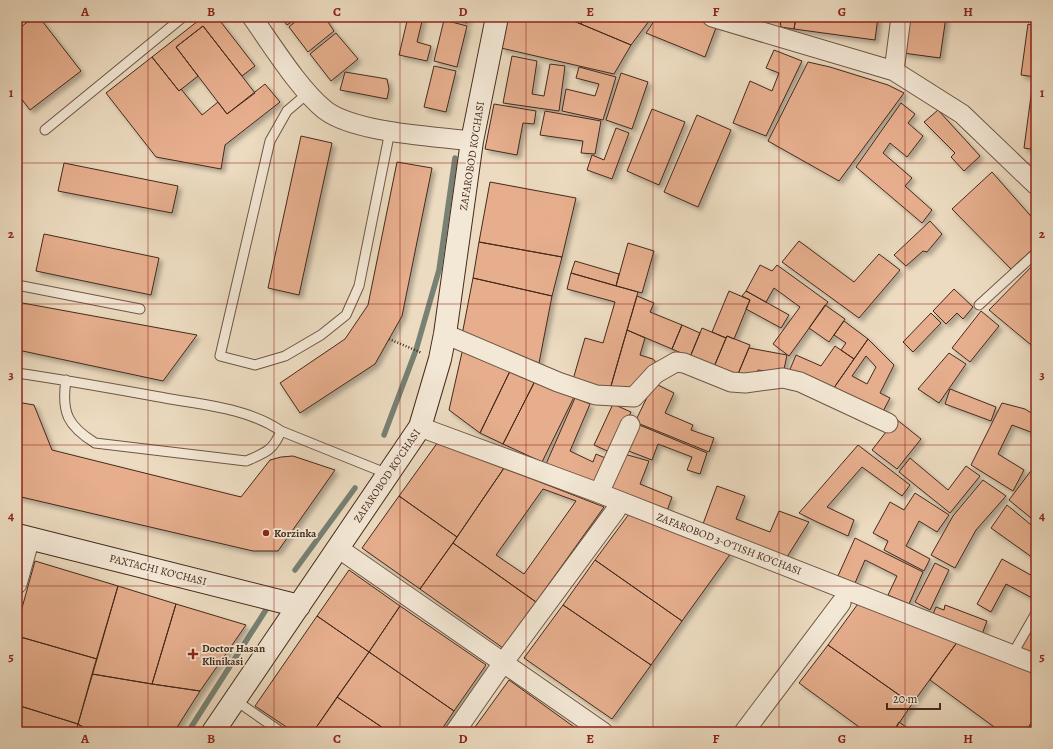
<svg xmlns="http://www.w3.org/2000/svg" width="1053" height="749" font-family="Alegreya,serif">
<defs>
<filter id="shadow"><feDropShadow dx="3.5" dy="3.5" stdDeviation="2" flood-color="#0004"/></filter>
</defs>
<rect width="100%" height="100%" fill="#ecdbc0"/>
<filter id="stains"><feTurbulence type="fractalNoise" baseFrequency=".005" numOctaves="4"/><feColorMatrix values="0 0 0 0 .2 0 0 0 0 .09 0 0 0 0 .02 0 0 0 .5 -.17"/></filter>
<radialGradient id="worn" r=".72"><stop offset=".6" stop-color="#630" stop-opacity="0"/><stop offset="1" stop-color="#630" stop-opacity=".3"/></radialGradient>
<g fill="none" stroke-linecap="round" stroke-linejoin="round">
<path stroke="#778174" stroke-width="5.5" d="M384,435L416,350L439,270L455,158
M295,570L355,488
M188,732L269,605"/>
</g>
<path fill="#e6ae8d" stroke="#452a1c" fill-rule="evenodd" filter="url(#shadow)" d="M34,17H39L81,71L30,110L17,93V30Z
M203,17H217L255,66L242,76L203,26L176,47L198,76L179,91L152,57Z
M281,17H298L287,25Z
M301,17H328L326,19L334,31L308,52L289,27Z
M408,17H423L417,42L431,46L427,61L399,55Z
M443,17H469L467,23Z
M506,17H564L631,45L614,74L501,48Z
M564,17H585L581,24Z
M585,17H652L631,45L581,24Z
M657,17H698L717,25L705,57L646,33Z
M756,17H796L794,29L781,27L780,20Z
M796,17H878L875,40L794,29Z
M908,17H946L940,58L903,53Z
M444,20L467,26L457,67L434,61Z
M1028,24L1036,26V77L1021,75Z
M203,26L255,93L227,114L176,47Z
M336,33L358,59L331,81L310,54Z
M774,50L802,61L766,136L733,123L750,81L772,91L779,73L766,68Z
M512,56L537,61L532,94L544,96L550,64L565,66L559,111L503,103Z
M152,57L179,91L181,89L202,115L218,102L227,114L265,84L280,102L225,145L221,169L156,157L106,93Z
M808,62L830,67L888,85L904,93L839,181L768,141Z
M434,66L456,71L446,112L424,107Z
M579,67L616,77L603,120L562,111L566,89L595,96L599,84L576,78Z
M345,72L387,79L389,89L387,99L340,90Z
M621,73L648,82L632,129L606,120Z
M1033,81H1036V150L1024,148Z
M901,103L915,114L908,123L923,136L907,157L890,143L883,153L912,178L905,186L932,210L922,223L856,167Z
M494,104L536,111L534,124L523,123L517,155L485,149Z
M652,109L685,122L659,185L627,171Z
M938,110L980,156L964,171L951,157L955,153L924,122Z
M545,111L601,121L595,154L581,153L583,141L540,135Z
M697,115L731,130L698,207L664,192Z
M616,128L629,133L612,179L587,170L592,155L604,160Z
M301,136L332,143L299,295L268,288Z
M397,162L432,168L402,316L375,364L300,413L280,383L345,339L368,305Z
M64,163L178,186L172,213L58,191Z
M992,172L1036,222V246L1011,269L952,209Z
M490,182L576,198L562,257L479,242Z
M930,221L942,234L927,252L923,251L906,266L894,255Z
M44,234L159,258L151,295L36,271Z
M799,241L854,282L879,254L900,270L859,318L782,262Z
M479,242L562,257L552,296L473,278Z
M628,243L654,251L642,293L616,286Z
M575,261L619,274L616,286L571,273Z
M1036,262V349L989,310Z
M760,265L772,271L777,265L828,302L789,356L773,344L800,307L774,288L766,302L746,291Z
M571,273L638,292L609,393L572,383L585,338L603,343L615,302L567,289Z
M473,278L552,296L539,363L462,335Z
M954,289L973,307L963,319L957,313L946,324L933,311Z
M729,291L750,300L734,339L727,336L726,338L712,332Z
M746,291L789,315L781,328L746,309L750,300L742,296Z
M637,296L654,303L650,312L682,325L672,349L627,330Z
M17,302L197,335L163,381L18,350Z
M825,305L845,319L829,342L809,328Z
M981,311L999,326L970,362L952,348Z
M931,313L941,323L913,352L903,342Z
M844,321L868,339L854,359L841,350L846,343L834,335Z
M682,325L700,333L690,357L672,349Z
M702,328L726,338L714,367L690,357Z
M627,330L645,338L640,355L653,359L659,366L636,387L610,389Z
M727,336L750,345L738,374L713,369Z
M868,339L894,365L880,393L890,398L881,415L831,392ZM866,356L876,367L867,384L852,376Z
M835,346L854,359L831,392L788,374L796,355L821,366Z
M463,348L512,367L480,433L449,410Z
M749,348L787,355L783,374L758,370L756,375L738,374Z
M949,353L966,364L939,403L918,389Z
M512,367L536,379L503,444L480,433Z
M536,379L574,397L542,462L503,444Z
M654,383L674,393L665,413L693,425L691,430L714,438L709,452L635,422Z
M950,389L996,407L991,421L945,404Z
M575,398L590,404L570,451L593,462L596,454L610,460L596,483L546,464Z
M17,402L34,405L52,450L241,497L270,460L281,457L293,456L335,470L278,551H253L17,496Z
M1002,403L1025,409L1036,416V434L1012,425L998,454L1024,470L1013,491L971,465Z
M613,404L631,412L612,453L594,445Z
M896,419L921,439L897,469L872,450Z
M637,424L707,453L700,474L687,470L692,457L658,444L652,460L626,450Z
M438,442L504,468L457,537L399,496Z
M858,445L910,485L902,496L862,467L827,507L854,520L848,536L817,522L799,513Z
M624,454L649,461L640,484L672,497L667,511L610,489Z
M910,458L948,490L966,466L980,476L950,513L899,472Z
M1036,464V522L1009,500Z
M504,468L604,507L536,602L453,543ZM543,489L576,501L524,574L496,555Z
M983,480L1006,496L976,530L955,568L931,555L953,516Z
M717,486L745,496L736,519L770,532L779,511L809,522L787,557L703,524Z
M915,493L949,515L937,532L919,521L906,546L930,559L924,571L884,550L888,541L873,533L890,502L904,510Z
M399,496L457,537L420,589L362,548Z
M1007,505L1036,529V560L991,528Z
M629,514L731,553L682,621L595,560Z
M855,538L923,572L909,604L888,595L897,576L865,560L855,583L838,576Z
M453,543L536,602L503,648L420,589Z
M1002,559L1036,578V600L1006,584L991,612L977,604Z
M595,560L682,621L651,665L563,605Z
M35,561L118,586L97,659L17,636V626Z
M935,563L949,570L930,610L915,602Z
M349,570L400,606L369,652L317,616Z
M118,586L176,604L152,684L92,674Z
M860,601L958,641L912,704L828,645Z
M176,604L246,625L200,691L152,684Z
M563,605L651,665L612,719L524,658Z
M945,605L987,621L982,634L933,614L936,607L944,610Z
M400,606L486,665L454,711L369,652Z
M317,616L369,652L313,732H294L255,706Z
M1036,621V657L1019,650Z
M17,636L97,659L78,724L17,705Z
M958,641L1036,672V716L1025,732H1001L930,680Z
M828,645L912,704L893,732H866L799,683Z
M369,652L454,711L440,732H389L337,697Z
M92,674L152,684L200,691L174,732H91L78,724Z
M509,680L581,732H482L475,727Z
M337,697L389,732H313Z
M17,705L78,724L76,732H17Z
M899,722L913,732H893Z
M78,724L91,732H76Z"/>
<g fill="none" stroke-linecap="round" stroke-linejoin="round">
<g stroke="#6f5645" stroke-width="11">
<path id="lane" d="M308,93L287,111L270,141L220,356L255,365L285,356L321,335L346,315L359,286L390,131
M45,130L183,17
M17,285L140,309
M979,305L1036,253
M17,373C66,380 115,389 165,398C204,405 247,408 281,431L388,474
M66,380C61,413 68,426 95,443L246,461C265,453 273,451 281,431
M1012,655L1036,613
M235,700L281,732"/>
</g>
<g stroke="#6f5645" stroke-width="21">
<path id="street" d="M252,17C272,45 299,89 325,110C355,133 434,136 472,141
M712,17L894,71L962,114L1036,185
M894,71L901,17
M445,334L558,382L596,395L634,397L655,374L676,362L684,363L731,382L745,383L783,378L800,382L888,423
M420,427L599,493L1036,664
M599,493L630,425
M338,548L603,732
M17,584L30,538
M455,732L503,663L616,510
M744,732L841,603"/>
</g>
<g stroke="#452a1c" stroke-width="24">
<path id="secondary" d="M17,535L299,606
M213,732L420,427L440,359L445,334L472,141L497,17"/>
</g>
<path stroke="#452a1c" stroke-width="2.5" stroke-dasharray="1 2" stroke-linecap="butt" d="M389,339L422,353"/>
<use href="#lane" stroke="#f3e8d6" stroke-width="9"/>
<use href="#street" stroke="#f3e8d6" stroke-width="19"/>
<use href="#secondary" stroke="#f3e8d6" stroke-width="22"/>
</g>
<path fill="none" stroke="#8f2418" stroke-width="1" stroke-opacity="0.55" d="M148,17V732M274,17V732M400,17V732M526,17V732M653,17V732M779,17V732M905,17V732M17,163H1036M17,304H1036M17,445H1036M17,586H1036"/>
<g fill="#8f2418" stroke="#f3e8d6" stroke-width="1.5">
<circle cx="266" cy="533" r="4"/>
<path d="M191 648h4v4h4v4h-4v4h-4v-4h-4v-4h4z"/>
</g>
<g text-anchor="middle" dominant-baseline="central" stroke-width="3.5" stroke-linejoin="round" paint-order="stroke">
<g font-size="11" fill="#452a1c" stroke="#f3e8d6">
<text transform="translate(472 156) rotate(-81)">ZAFAROBOD KO'CHASI</text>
<text transform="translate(387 476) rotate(-56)">ZAFAROBOD KO'CHASI</text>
<text transform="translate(729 544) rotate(21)">ZAFAROBOD 3-O'TISH KO'CHASI</text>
<text transform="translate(158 570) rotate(14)">PAXTACHI KO'CHASI</text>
</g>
<g font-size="11" font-weight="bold" fill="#452a1c" stroke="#f3e8d6" text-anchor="start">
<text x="274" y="533">Korzinka</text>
<text x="202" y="648">Doctor Hasan<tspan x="202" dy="13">Klinikasi</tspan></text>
</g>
</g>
<rect width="1053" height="749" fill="none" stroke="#ecdbc0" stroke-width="44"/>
<path d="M887 703v6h53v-6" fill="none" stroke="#452a1c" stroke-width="2"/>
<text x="893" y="703" font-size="12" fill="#452a1c" stroke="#f3e8d6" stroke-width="3" paint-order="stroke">20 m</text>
<rect x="22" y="22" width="1009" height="705" fill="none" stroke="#8f2418" stroke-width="1.5"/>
<g font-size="13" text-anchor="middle" font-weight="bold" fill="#8f2418">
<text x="85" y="16">A</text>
<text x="211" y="16">B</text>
<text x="337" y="16">C</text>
<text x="463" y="16">D</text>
<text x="590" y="16">E</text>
<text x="716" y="16">F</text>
<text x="842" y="16">G</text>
<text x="968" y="16">H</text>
<text x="11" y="97">1</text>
<text x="1042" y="97">1</text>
<text x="11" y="238">2</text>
<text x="1042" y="238">2</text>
<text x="11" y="379">3</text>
<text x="1042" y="379">3</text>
<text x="11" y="520">4</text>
<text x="1042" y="520">4</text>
<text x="11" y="661">5</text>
<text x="1042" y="661">5</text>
<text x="85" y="743">A</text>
<text x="211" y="743">B</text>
<text x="337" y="743">C</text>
<text x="463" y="743">D</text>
<text x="590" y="743">E</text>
<text x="716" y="743">F</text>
<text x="842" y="743">G</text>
<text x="968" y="743">H</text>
</g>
<rect width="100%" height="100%" filter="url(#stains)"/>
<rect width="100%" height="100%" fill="url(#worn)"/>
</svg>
